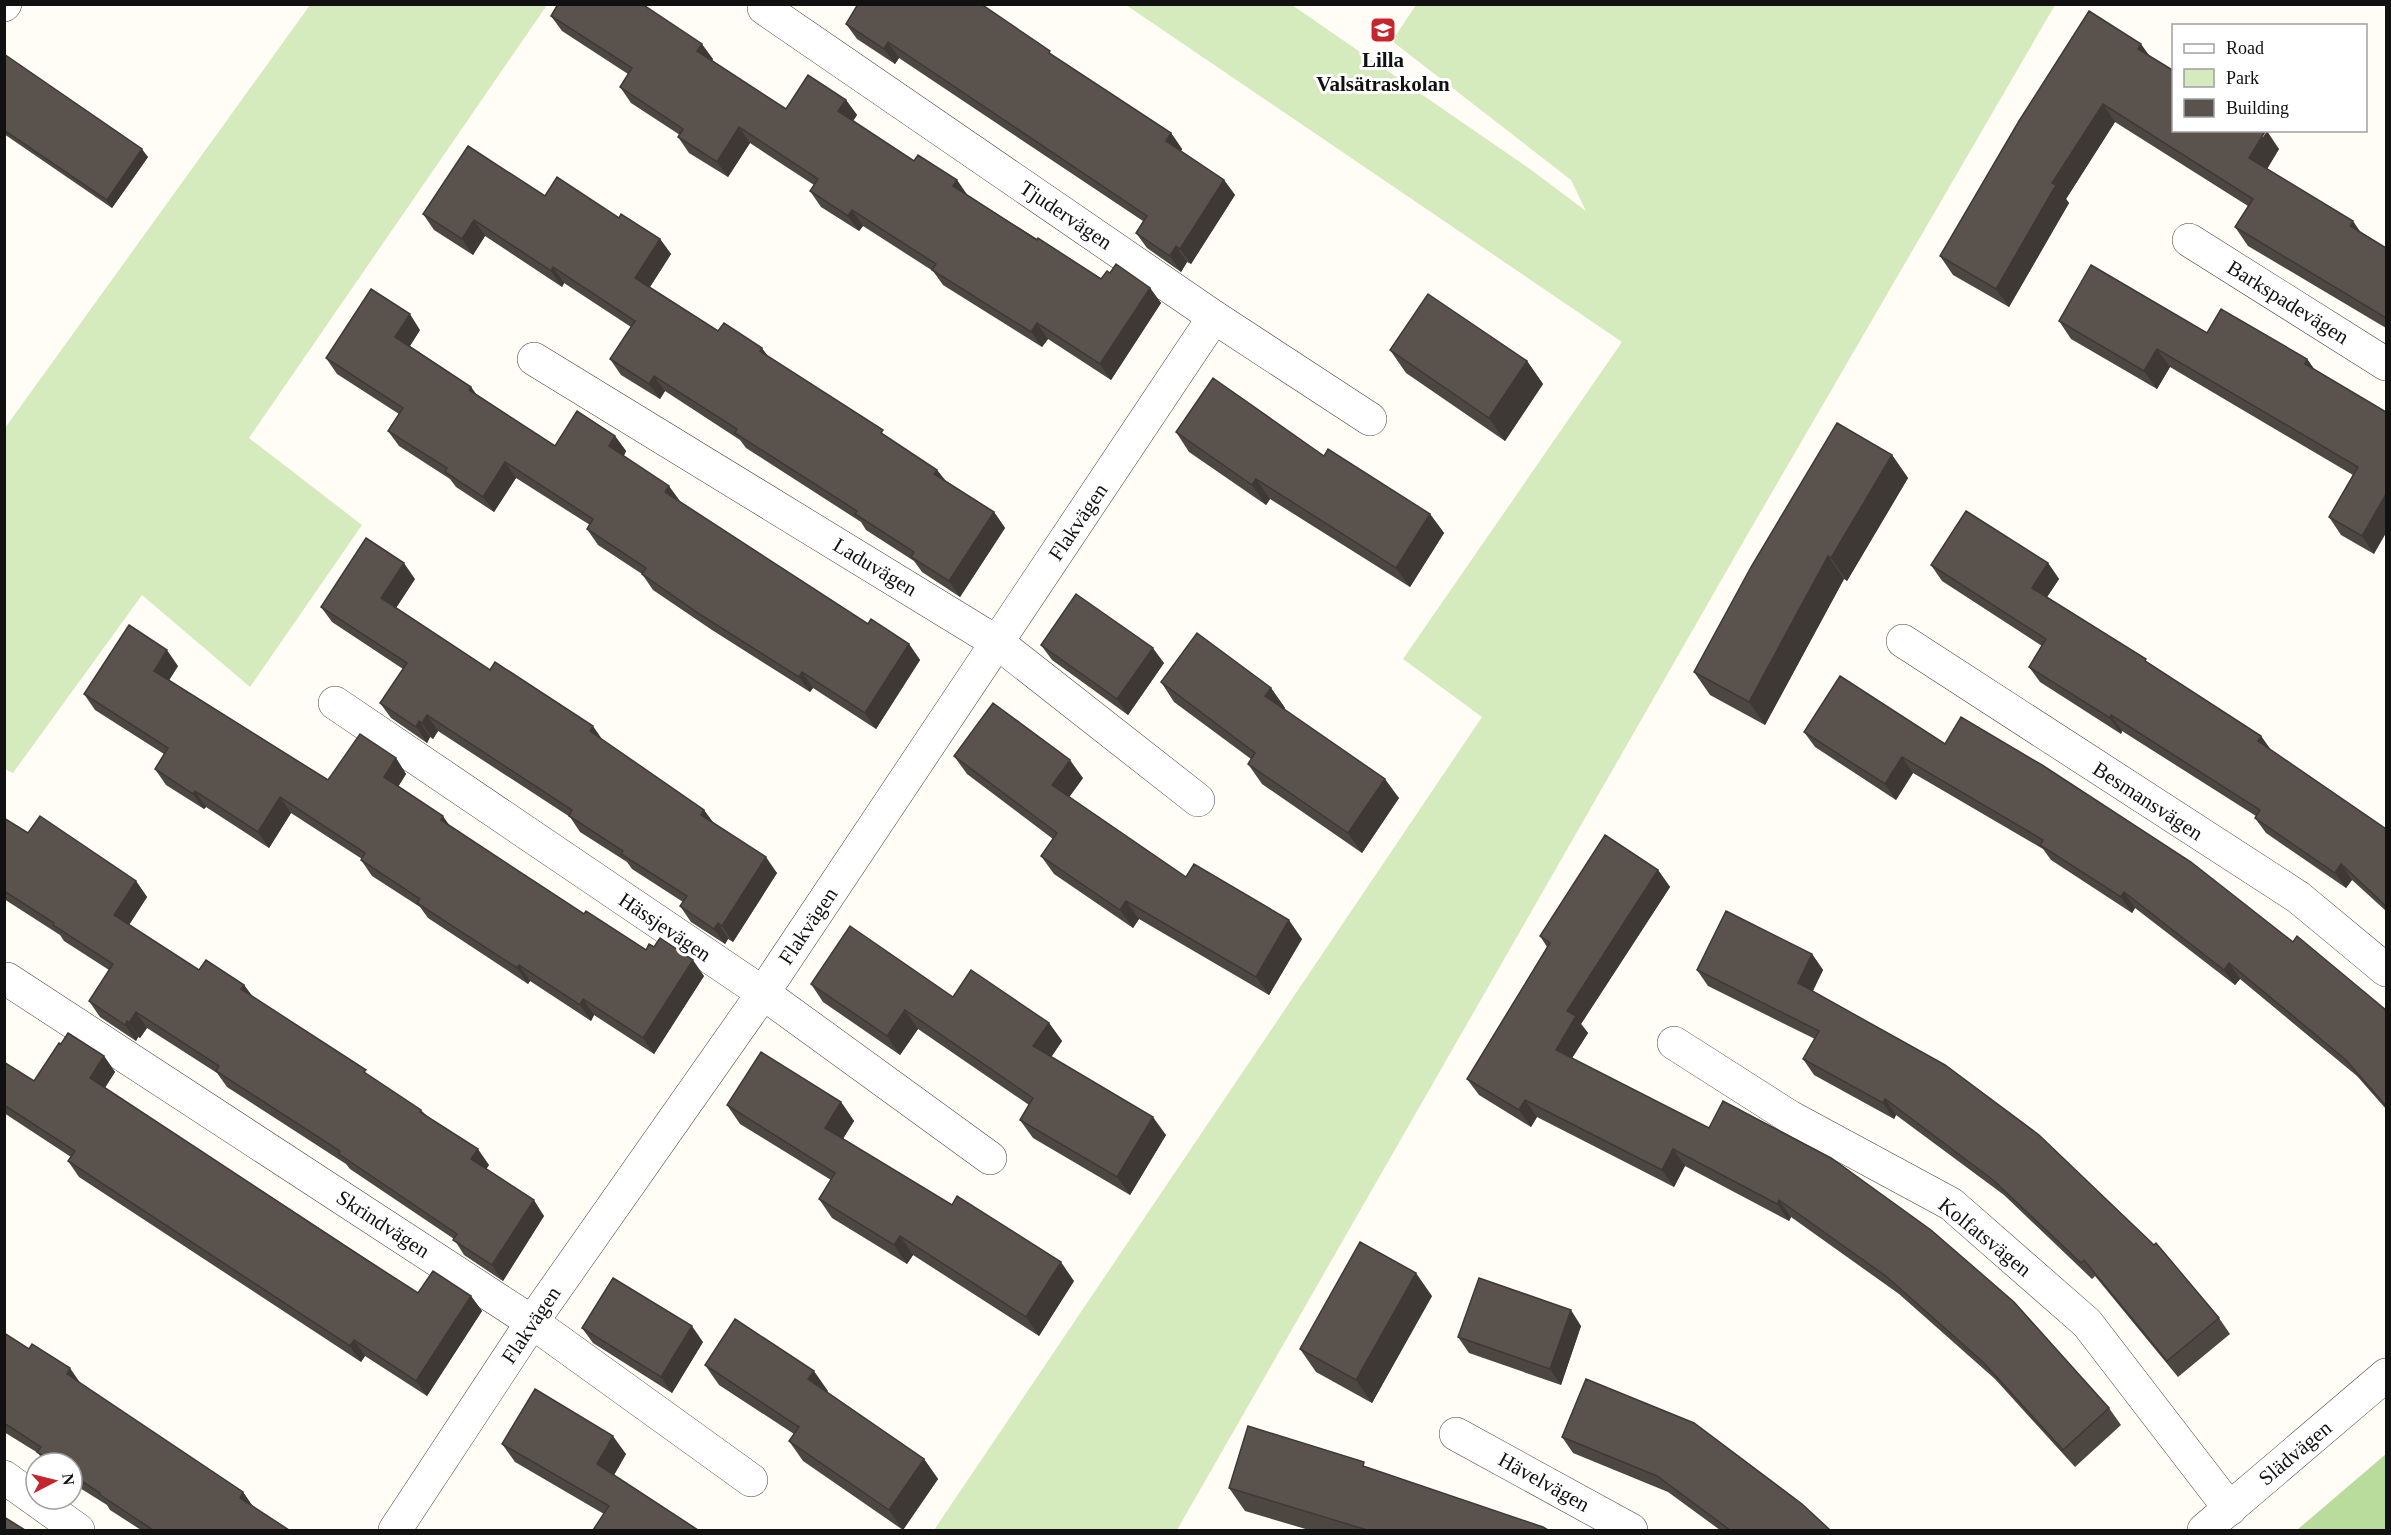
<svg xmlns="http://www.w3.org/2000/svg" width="2391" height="1535" font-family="'Times New Roman',serif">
<rect width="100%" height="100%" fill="#fffdf5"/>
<path fill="#d5ebbd" d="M310,5H547L249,438L362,525L250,687L142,595L13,773L4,769L5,428Z
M1126,5H1292L1530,169L1586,211L1571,180L1392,41L1416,5H2055L1742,544L1177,1530H934L1482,717L1403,659L1622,342Z"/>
<path fill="#b9dc9c" d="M2386,1454V1530H2297Z"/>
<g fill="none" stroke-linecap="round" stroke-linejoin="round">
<g stroke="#444" stroke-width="34">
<path id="minor" d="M4,5L5,4
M764,8L1214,317L1370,419
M2189,240L2386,364
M534,359L998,643L1198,800
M1903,641L2298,897L2386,970
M335,703L763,993L990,1158
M7,979L532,1322L751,1480
M1674,1043L1790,1117L1951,1204L2087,1323L2230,1509
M1456,1434L1631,1530
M4,1477L78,1530
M395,1530L532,1322L763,993L1214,317"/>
</g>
<g stroke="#444" stroke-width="34">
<path id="tertiary" d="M2204,1530L2386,1375"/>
</g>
<use href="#minor" stroke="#fff" stroke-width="33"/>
<use href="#tertiary" stroke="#fff" stroke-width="33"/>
</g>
<path fill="#4d4742" d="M551,16L713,59L712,61L786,109L846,100L857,115L853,121L914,161L957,180L967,195L1101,279L1110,273L1150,288L1161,303L1111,380L1048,339L1042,347L943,285L933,271L863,226L859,231L821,207L810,191L814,185L750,143L728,177L689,153L678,137L680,135L631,103L620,87L628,74L562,31Z
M846,24L1053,56L1171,133L1182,149L1181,151L1224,180L1235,195L1191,264L1187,262L1181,272L1147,248L1136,233L1143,221L899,58L895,64L857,39Z
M4,54L148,157L112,208L4,134Z
M2150,56L2279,149L2267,169L2361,232L2386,248V328L2248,246L2235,227L2248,206L2115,122L2066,199L2069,203L2009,307L1953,275L1940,256Z
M545,196L619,218L660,239L671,254L650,287L718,331L768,357L937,470L946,481L994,512L1005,528L960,597L922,572L914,561L866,530L861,522L746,448L740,440L665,391L660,399L621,375L610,359L631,327L564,283L562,287L485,236L473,255L434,230L423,214Z
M2059,321L2207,333L2307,359L2314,369L2386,412L2374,554L2341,535L2329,517L2353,475L2170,367L2157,389L2071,339Z
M420,330L410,346L471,387L477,395L555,446L615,436L626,451L624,456L680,502L868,624L909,644L920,660L876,729L813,688L810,692L712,630L653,590L642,574L598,545L587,529L590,525L516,478L494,512L456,487L450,479L399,446L388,431L399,414L337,374L326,358Z
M1390,350L1527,361L1543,384L1505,441L1406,373Z
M1176,432L1324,456L1430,514L1444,533L1410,587L1270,499L1266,505L1189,452Z
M1892,455L1908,478L1847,581L1844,579L1765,725L1710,695L1694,672Z
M2048,563L2059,579L2047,597L2261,736L2271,750L2386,829V911L2352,880L2346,888L2266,833L2255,818L2256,816L2122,731L2121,734L2040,682L2029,667L2042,646L1942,581L1931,565Z
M415,579L396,608L490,670L603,741L704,810L713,822L777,873L733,942L728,939L725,944L691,922L680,906L683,902L632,869L627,862L580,832L570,817L438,731L433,739L430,737L427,743L391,718L380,703L403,669L332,622L321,607Z
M1041,645L1164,663L1128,715L1052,660Z
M178,666L169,680L328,780L396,758L406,774L398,787L450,826L584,914L646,950L704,976L654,1054L594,1015L591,1021L530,981L528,984L428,918L420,907L372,876L361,860L362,859L291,813L269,848L206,807L204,809L166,785L155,769L164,754L95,710L84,694Z
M1161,682L1271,688L1285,708L1284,709L1399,798L1362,853L1262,784L1248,764L1251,759L1174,702Z
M1804,732L1945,744L2293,942L2386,1010V1109L2357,1076L2240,979L2235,985L2135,908L2132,913L2051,860L2043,849L1913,773L1896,800L1815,747Z
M954,756L1083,778L1069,797L1186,877L1302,939L1269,995L1139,919L1133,928L1054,874L1041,856L1053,839L967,774Z
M4,818L28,833L136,881L147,897L129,925L199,970L244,985L253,997L421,1110L425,1114L489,1165L486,1169L544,1216L503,1281L464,1255L454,1239L350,1169L346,1164L227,1087L217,1073L147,1028L140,1038L138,1037L136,1041L100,1017L89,1001L109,970L64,941L60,935L4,899Z
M1658,870L1670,887L1581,1024L1588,1033L1572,1058L2109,1408L2121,1425L2075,1467L1995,1379L1899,1294L1791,1217L1789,1221L1685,1166L1674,1187L1537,1117L1531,1127L1479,1095L1467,1079L1547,947L1540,936Z
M1812,954L1823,970L1813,991L2219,1318L2230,1334L2178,1377L2095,1276L2092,1279L2004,1195L1896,1115L1894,1119L1814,1075L1803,1059L1815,1039L1708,986L1697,970Z
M811,984L953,997L1049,1023L1062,1041L1051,1057L1166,1135L1130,1195L1033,1138L1020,1120L1029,1105L918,1029L900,1055L823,1002Z
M61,1044L104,1056L115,1072L105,1088L418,1293L471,1296L482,1311L427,1396L365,1356L361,1362L79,1177L68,1161L71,1157L4,1113V1062L34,1081Z
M841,1102L854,1121L843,1139L1074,1281L1039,1336L913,1255L907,1264L832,1218L819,1199L831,1180L740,1124L727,1105Z
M1432,1296L1372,1403L1316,1372L1300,1349Z
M1581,1326L1561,1385L1469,1353L1458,1337Z
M582,1328L703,1342L672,1393L593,1343Z
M4,1333L243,1492L253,1507L289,1530H141L110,1510L107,1505L72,1483V1463H45L38,1453L4,1432Z
M705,1365L828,1391L827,1392L924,1459L938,1479L903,1530L803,1461L789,1441L794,1434L719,1385Z
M1562,1437L1830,1530H1720L1668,1492L1573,1453Z
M502,1444L626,1454L614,1475L698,1530L604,1514L515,1462Z
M1367,1467L1548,1530H1309L1245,1511L1229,1488Z"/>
<path fill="#3f3936" d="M888,42L899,58L895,64L884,49Z
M702,44L713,59L708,67L697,51Z
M2141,44L2154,62L2138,49Z
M846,100L857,115L849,127L838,111Z
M2103,104L2115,122L2066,199L2069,203L2009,307L1996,289L2052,183Z
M739,127L750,143L728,177L717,162Z
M2267,131L2279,149L2262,177L2249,158Z
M1171,133L1182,149L1177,157L1166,141Z
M142,149L148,157L112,208L107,200Z
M957,180L968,196L953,186Z
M1224,180L1235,195L1191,264L1180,249Z
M852,210L863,226L859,231L848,216Z
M474,220L485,236L473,255L462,239Z
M2353,221L2366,240L2350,226Z
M660,239L671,254L646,293L635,278Z
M1176,246L1187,262L1181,272L1170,256Z
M553,267L564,283L562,287L551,271Z
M1150,288L1161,303L1111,380L1100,364Z
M410,314L420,330L406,352L395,337Z
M1037,323L1048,339L1042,347L1031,332Z
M762,348L773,363L760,351Z
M2157,349L2170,367L2157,389L2144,371Z
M2307,359L2320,377L2305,364Z
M1527,361L1543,384L1505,441L1489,418Z
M654,376L665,391L660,399L649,384Z
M471,387L482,403L469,390Z
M615,436L626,451L620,462L609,446Z
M1892,455L1908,478L1847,581L1831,558Z
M505,462L516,478L494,512L483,497Z
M937,470L948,485L934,474Z
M1256,479L1270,499L1266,505L1252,485Z
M669,486L680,501L665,492Z
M2386,494V533L2374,554L2362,536Z
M994,512L1005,528L960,597L949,581Z
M1430,514L1444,533L1410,587L1396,568Z
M1828,556L1844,579L1765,725L1749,702Z
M404,563L415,579L392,614L381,598Z
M2048,563L2059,579L2043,603L2032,588Z
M909,644L920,660L876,729L865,713Z
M1153,648L1164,663L1128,715L1117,699Z
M167,650L178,666L165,687L154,671Z
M802,672L813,688L810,692L799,677Z
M1271,688L1285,708L1279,716L1265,696Z
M427,715L438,731L433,739L422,723Z
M2111,715L2122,731L2121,734L2110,718Z
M419,721L430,737L427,743L416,727Z
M593,726L604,742L590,731Z
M2261,736L2272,752L2258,741Z
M1902,757L1913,773L1896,800L1885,784Z
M396,758L406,774L394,793L384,777Z
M1070,760L1083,778L1065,803L1052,785Z
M1385,779L1399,798L1362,853L1348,833Z
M195,791L206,807L204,809L193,794Z
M280,797L291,813L269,848L258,832Z
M704,810L715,826L701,815Z
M443,816L454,832L441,820Z
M766,857L777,873L733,942L722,926Z
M2341,864L2352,880L2346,888L2335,873Z
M1658,870L1670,887L1581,1024L1588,1033L1567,1066L1556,1050L1567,1011Z
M136,881L147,897L125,931L114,915Z
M2124,892L2135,908L2132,913L2121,897Z
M1126,901L1139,919L1133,928L1120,910Z
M1289,920L1302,939L1269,995L1256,977Z
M718,923L728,939L725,944L714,929Z
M1812,954L1823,970L1809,998L1798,983Z
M693,960L704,976L654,1054L643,1038Z
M2229,963L2240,979L2235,985L2224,970Z
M519,965L530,981L528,984L517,968Z
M244,985L255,1000L241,989Z
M583,999L594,1015L591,1021L580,1005Z
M905,1010L918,1029L900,1055L887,1036Z
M136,1012L147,1028L140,1038L129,1023Z
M127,1021L138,1037L136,1041L125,1025Z
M1049,1023L1062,1041L1046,1065L1033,1046Z
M104,1056L115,1072L101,1093L90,1078Z
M1885,1099L1896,1115L1894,1119L1883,1103Z
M1525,1100L1537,1117L1531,1127L1519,1110Z
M841,1102L854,1121L838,1146L825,1128Z
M1153,1117L1166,1135L1130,1195L1117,1177Z
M478,1149L489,1165L482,1175L471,1159Z
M1673,1149L1685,1166L1674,1187L1662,1170Z
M534,1200L544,1216L503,1281L492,1265Z
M1779,1200L1791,1217L1789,1221L1777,1204Z
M900,1236L913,1255L907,1264L894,1245Z
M1061,1262L1074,1281L1039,1336L1026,1317Z
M1416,1273L1432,1296L1372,1403L1356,1380Z
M471,1296L482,1311L427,1396L416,1381Z
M1571,1310L1581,1326L1561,1385L1550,1369Z
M692,1326L703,1342L672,1393L661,1377Z
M354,1340L365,1356L361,1362L350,1346Z
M70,1368L81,1384L67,1374Z
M814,1371L828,1391L822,1399L808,1379Z
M613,1436L626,1454L610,1482L597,1464Z
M924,1459L938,1479L903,1530L889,1510Z
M243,1492L254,1508L240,1498Z"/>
<path fill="#5a524d" stroke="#3f3936" stroke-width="1.5" d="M558,4H642L702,44L697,51L786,109L808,75L846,100L838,111L914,161L918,155L957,180L953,186L1037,240L1038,238L1101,279L1107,271L1110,273L1116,264L1150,288L1100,364L1037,323L1031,332L932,270L936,264L852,210L848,216L810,191L818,179L739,127L717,162L678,137L683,129L620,87L632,68L551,16Z
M858,4H981L1050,51L1049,53L1171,133L1166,141L1224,180L1180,249L1176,246L1170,256L1136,233L1147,216L888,42L884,49L846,24Z
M2089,11L2141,44L2138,49L2174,71V130H2266L2249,158L2353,221L2350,226L2386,248V318L2235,227L2253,199L2103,104L2052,183L2056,185L1996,289L1940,256L2019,121Z
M4,54L142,149L107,200L4,130Z
M468,146L545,196L557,177L619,218L621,214L660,239L635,278L718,331L724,323L762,348L760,351L883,430L881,433L937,470L934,474L994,512L949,581L911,557L914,552L855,514L857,511L735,433L737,429L654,376L649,384L610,359L635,321L553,267L551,271L474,220L462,239L423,214Z
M2091,265L2207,333L2221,309L2307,359L2305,364L2386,412V494L2362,536L2329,517L2358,467L2157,349L2144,371L2059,321Z
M371,289L410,314L395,337L471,387L469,390L555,446L577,411L615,436L609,446L669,486L665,492L868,624L871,619L909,644L865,713L802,672L799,677L701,615L642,574L646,568L587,529L593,519L505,462L483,497L445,472L447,468L388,431L403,408L326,358Z
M1428,294L1527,361L1489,418L1390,350Z
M1213,378L1324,456L1328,449L1430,514L1396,568L1256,479L1252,485L1176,432Z
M1837,423L1892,455L1831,558L1828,556L1749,702L1694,672L1751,567Z
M1966,511L2048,563L2032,588L2146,659L2145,661L2261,736L2258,741L2386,829V906L2341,864L2335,873L2255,818L2260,810L2111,715L2110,718L2029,667L2046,639L1931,565Z
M366,538L404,563L381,598L490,670L495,662L593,726L590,731L704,810L701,815L766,857L722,926L718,923L714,929L680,906L687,896L621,854L623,851L569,816L572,810L427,715L422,723L419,721L416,727L380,703L407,663L321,607Z
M1076,594L1153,648L1117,699L1041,645Z
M129,625L167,650L154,671L328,780L360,734L396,758L384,777L443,816L441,820L584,914L586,911L646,950L649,944L654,947L660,938L693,960L643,1038L583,999L580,1005L519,965L517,968L417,903L420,899L361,860L365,853L280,797L258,832L195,791L193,794L155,769L168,748L84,694Z
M1197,633L1271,688L1265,696L1385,779L1348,833L1248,764L1255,753L1161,682Z
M1840,676L1945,744L1961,717L2042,765L2191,862L2293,942L2297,936L2386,1010V1106L2346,1060L2229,963L2224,970L2124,892L2121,897L2040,845L2043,840L1902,757L1885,784L1804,732Z
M993,703L1070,760L1052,785L1186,877L1194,864L1289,920L1256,977L1126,901L1120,910L1041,856L1057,833L954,756Z
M40,816L136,881L114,915L199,970L206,960L244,985L241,989L366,1070L364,1072L421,1110L420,1112L478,1149L471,1159L534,1200L492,1265L453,1240L457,1234L339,1154L340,1151L216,1071L219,1066L136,1012L129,1023L127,1021L125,1025L89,1001L113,964L53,925L54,923L4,891V818L28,833Z
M1605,835L1658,870L1567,1011L1576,1016L1556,1050L1709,1128L1723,1101L1831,1158L1931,1230L2014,1302L2109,1408L2063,1450L1984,1363L1887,1277L1779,1200L1777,1204L1673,1149L1662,1170L1525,1100L1519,1110L1467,1079L1550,943L1540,936Z
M1726,911L1812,954L1798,983L1945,1065L2039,1135L2154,1245L2156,1243L2219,1318L2167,1361L2084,1260L2081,1263L1993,1180L1885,1099L1883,1103L1803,1059L1819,1031L1697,970Z
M850,926L953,997L971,970L1049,1023L1033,1046L1153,1117L1117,1177L1020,1120L1033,1098L905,1010L887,1036L811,984Z
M68,1033L104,1056L90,1078L356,1253L418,1293L433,1271L471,1296L416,1381L354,1340L350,1346L68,1161L75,1151L4,1105V1062L34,1081L59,1043L61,1044Z
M761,1052L841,1102L825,1128L952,1205L957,1196L1061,1262L1026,1317L900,1236L894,1245L819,1199L835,1173L727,1105Z
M1360,1242L1416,1273L1356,1380L1300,1349Z
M613,1278L692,1326L661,1377L582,1328Z
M1479,1278L1571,1310L1550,1369L1458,1337Z
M735,1319L814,1371L808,1379L924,1459L889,1510L789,1441L799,1427L705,1365Z
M4,1333L29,1349L32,1344L70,1368L67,1374L243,1492L240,1498L289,1530H153L99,1494L100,1493L72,1475V1463H54L37,1452L41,1447L4,1423Z
M1586,1379L1694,1423L1802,1504L1830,1530H1730L1657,1476L1562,1437Z
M535,1389L613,1436L597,1464L698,1530H593L609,1506L502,1444Z
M1248,1426L1364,1462L1363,1466L1543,1527L1548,1530H1367L1229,1488Z
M4,1517L25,1530H4Z"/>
<defs>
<g id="school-square" transform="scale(1.35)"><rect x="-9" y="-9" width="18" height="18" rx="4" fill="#c4262e" stroke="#fff"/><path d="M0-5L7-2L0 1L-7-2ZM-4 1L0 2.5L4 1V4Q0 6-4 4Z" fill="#fff"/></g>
</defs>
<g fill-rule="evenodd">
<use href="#school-square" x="1383" y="30"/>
</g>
<g text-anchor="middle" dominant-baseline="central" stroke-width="6" stroke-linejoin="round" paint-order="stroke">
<g font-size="21" font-weight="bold" fill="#111" stroke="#fff">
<text x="1383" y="60">Lilla<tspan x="1383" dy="24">Valsätraskolan</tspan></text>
</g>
<g font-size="21" fill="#111" stroke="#fff">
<text transform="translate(1066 215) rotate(34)">Tjudervägen</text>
<text transform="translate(2288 302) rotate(32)">Barkspadevägen</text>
<text transform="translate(1078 522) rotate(-56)">Flakvägen</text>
<text transform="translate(875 567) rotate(31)">Laduvägen</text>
<text transform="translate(2148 801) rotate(33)">Besmansvägen</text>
<text transform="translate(808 926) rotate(-56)">Flakvägen</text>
<text transform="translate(665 927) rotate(34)">Hässjevägen</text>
<text transform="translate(383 1224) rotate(33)">Skrindvägen</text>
<text transform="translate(1985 1237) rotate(39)">Kolfatsvägen</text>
<text transform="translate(531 1325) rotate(-56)">Flakvägen</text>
<text transform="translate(2295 1453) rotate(-40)">Slädvägen</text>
<text transform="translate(1544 1482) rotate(29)">Hävelvägen</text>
</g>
</g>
<rect width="2391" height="1535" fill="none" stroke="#111111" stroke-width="12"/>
<rect x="2172" y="24" width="195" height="108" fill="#ffffff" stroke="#a0a0a0" stroke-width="1.5"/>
<rect x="2184" y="44" width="30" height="9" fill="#ffffff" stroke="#a0a0a0" stroke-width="1.5"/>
<text x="2226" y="54" font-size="18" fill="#111111">Road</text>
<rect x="2184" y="69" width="30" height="18" fill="#d5ebbd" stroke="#a0a0a0" stroke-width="1.5"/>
<text x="2226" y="84" font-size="18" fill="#111111">Park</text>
<rect x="2184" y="99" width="30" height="18" fill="#5a524d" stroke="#a0a0a0" stroke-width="1.5"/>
<text x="2226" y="114" font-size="18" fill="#111111">Building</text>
<g transform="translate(54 1481) rotate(83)"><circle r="28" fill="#ffffff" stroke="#a0a0a0" stroke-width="1.5"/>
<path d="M0-4.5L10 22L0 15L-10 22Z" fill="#c4262e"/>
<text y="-9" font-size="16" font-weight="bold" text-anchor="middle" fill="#111111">N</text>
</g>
</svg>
